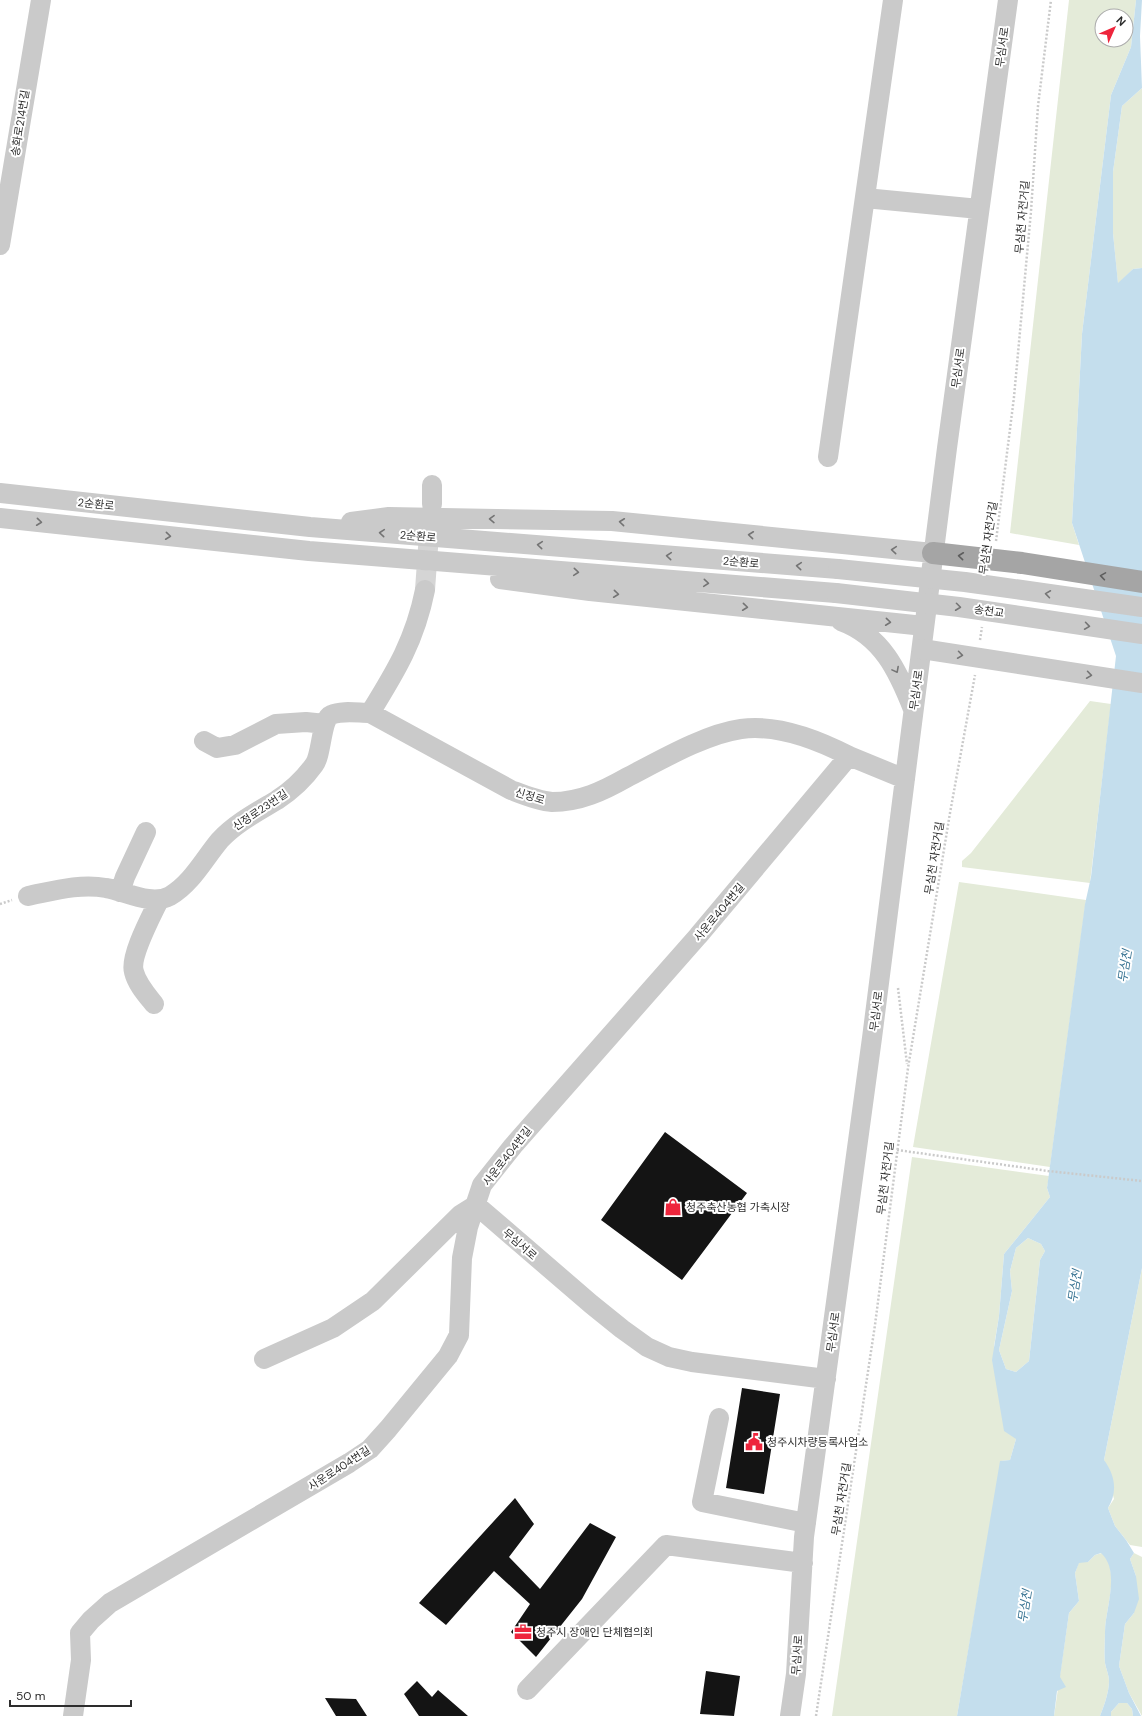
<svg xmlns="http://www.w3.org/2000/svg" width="1142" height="1716" font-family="'DM Sans','Noto Sans KR',sans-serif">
<rect width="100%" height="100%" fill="#fff"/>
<path fill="#e4ebd9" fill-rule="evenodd" d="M1069,0H1136L1131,47L1111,95L1082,334L1072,523L1079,545L1010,533ZM1102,16H1126V40H1102Z
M1142,88V268L1133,269L1118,284L1113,233V172L1122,106Z
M1090,701L1111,704L1090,883L962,867V861L971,853Z
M959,882L1086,900L1050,1167L913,1147Z
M912,1157L1049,1176L1047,1188L1050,1197L1004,1254L999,1316L994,1346L1016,1439L1010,1460L1001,1461L957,1716H832Z
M1028,1238L1041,1244L1045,1251L1040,1260L1029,1361L1016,1372L1006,1369L999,1350L1012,1291L1010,1271L1016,1248Z
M1142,1268V1547L1130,1545L1115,1526L1108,1508L1114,1499L1104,1460Z
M1102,1553C1121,1571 1105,1609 1105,1632C1105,1642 1104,1653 1105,1663C1106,1669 1109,1675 1109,1681C1109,1692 1104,1706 1100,1716H1054L1069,1613L1079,1601L1075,1573L1079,1562H1088L1095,1555Z
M1134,1553L1142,1557V1716L1129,1693L1119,1666L1125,1624L1134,1613L1136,1576L1130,1559Z
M1119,1703H1127L1132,1709L1133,1716H1111V1712Z"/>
<path fill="#c4deed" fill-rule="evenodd" d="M1136,0H1142L1140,36L1142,88L1122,106L1113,172V233L1118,283L1133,269L1142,268V1268L1104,1460C1115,1475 1118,1492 1108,1508L1115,1526L1126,1540L1134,1553L1130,1559L1136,1576L1139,1599L1134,1613L1125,1624L1119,1666L1129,1693L1141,1716H1133L1132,1709L1127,1703H1119L1111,1712V1716H1100C1104,1706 1109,1692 1109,1681C1109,1675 1106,1669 1105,1663C1104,1653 1105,1642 1105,1632C1105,1609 1121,1571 1101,1553L1095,1555L1088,1562L1079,1563L1075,1573L1079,1601L1069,1613L1060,1677L1066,1687L1057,1691L1054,1716H957L1000,1461L1010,1460L1016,1439L1004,1431L992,1360L999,1316L1004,1254L1050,1197L1047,1188L1085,904L1091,877L1116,656L1072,523L1082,334L1111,95L1131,47ZM1028,1238L1041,1244L1045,1251L1040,1260L1029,1361L1016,1372L1006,1369L999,1350L1012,1291L1010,1271L1016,1248Z"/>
<path fill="#141414" d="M665,1132L747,1193L682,1280L601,1220Z
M742,1388L780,1394L764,1494L726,1488Z
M515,1498L534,1524L509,1557L540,1589L590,1523L616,1537L582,1599L536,1657L511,1632L530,1604L494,1571L446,1625L419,1603Z
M706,1671L740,1676L734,1716L700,1714Z
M417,1681L432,1697L438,1690L468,1716H419L404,1694Z
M325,1698L356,1699L367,1716H336Z"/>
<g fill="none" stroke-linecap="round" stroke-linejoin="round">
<path stroke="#d5d5d5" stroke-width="20" stroke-dasharray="20 10" stroke-linecap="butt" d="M425,590L430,520"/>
<path stroke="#cacaca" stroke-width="2.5" stroke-dasharray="2 2" stroke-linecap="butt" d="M996,541L1014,397L1031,211L1038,106L1051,0
M980,640L982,627
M0,904L12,900
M898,988L907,1064
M897,1150L1048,1171L1142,1181
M816,1716L875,1325L908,1068L950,813L975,675"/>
<path stroke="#cacaca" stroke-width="20" d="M865,198L979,209
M0,245L41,0
M828,457L893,0
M432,485V504
M0,493L310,527L838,569
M0,518L309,551L836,593
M351,522L389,517L612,521L933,553
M500,579L590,591L924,626
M425,590C415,640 396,671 370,713L511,790C524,795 538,801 552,802C580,802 603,791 626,778C659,761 705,734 741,729C777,724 818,740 849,756
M841,621C882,636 898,671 913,709
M204,741L217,748L235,745L276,724L306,722L325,724
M120,892L125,877L146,832
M28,896C53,891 80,883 106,888C125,891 151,906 170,896C192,883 204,859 220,840C236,823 257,812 277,800C291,791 304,779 314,765C322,755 321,719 331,715C342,710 358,713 370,713
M154,1004C146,994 137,984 134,972C129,957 152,915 159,900
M264,1359L333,1328L373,1301L460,1215L476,1205L591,1304L622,1329L647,1347L669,1357L692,1362L826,1379
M719,1418L702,1502L806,1523
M527,1690L666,1545L803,1563
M73,1716L81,1660L80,1633L91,1620L110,1603L349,1463L370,1449L388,1429L448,1356L459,1335L462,1258L468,1227L482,1185L513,1146L698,936L849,756L905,779
M790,1716L796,1674L804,1537L872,1038L947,448L1008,0"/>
<path stroke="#cacaca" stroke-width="20" d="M838,569L965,582L1142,607
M836,593L959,607L1142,634
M922,649L1142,683"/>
<path stroke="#a5a5a5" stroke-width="22" d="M933,553L1022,563L1142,582"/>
</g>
<defs><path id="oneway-chevron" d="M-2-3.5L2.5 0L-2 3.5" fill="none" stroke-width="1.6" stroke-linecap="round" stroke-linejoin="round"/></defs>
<g stroke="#747474">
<use href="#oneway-chevron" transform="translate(492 519) rotate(-179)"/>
<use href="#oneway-chevron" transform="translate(39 522) rotate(6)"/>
<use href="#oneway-chevron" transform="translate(622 522) rotate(-174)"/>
<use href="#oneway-chevron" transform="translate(382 533) rotate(-175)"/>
<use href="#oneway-chevron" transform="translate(751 535) rotate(-174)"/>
<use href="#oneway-chevron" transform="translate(168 536) rotate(6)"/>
<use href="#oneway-chevron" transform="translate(540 545) rotate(-175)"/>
<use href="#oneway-chevron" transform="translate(894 550) rotate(-175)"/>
<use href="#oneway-chevron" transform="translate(669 556) rotate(-175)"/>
<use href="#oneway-chevron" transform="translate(799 566) rotate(-175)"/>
<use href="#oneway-chevron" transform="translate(576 572) rotate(5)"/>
<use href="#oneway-chevron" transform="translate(706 583) rotate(5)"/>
<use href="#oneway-chevron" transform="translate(616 594) rotate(6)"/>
<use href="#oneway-chevron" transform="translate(1048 594) rotate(-172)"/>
<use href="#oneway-chevron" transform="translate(745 607) rotate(6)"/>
<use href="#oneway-chevron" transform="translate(958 607) rotate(7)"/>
<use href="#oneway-chevron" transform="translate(888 622) rotate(6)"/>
<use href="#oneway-chevron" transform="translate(1087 626) rotate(8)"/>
<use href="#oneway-chevron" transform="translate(960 655) rotate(8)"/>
<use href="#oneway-chevron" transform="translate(896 670) rotate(62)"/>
<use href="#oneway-chevron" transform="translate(1089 675) rotate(8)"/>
</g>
<g stroke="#5d5d5d">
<use href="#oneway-chevron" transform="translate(961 556) rotate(-174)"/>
<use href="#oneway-chevron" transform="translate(1103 576) rotate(-171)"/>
</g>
<defs>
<g id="shop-bare" transform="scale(1.38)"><path d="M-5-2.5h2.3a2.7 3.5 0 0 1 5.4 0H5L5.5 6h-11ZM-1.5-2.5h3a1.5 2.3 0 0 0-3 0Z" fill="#ee253c" stroke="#fff" stroke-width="2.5" paint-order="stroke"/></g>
<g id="civic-bare" transform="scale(1.38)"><path d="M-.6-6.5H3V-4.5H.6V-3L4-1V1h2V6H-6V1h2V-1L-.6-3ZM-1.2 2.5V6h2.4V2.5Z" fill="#ee253c" stroke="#fff" stroke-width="2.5" paint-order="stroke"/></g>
<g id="office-bare" transform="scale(1.38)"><path d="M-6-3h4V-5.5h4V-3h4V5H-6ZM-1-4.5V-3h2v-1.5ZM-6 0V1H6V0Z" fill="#ee253c" stroke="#fff" stroke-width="2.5" paint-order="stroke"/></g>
</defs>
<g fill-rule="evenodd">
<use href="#shop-bare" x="673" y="1207"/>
<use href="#civic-bare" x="754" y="1442"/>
<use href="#office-bare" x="523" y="1632"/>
</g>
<g text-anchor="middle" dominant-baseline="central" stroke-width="4" stroke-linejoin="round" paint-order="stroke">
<g font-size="11" fill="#2d2d2d" stroke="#fff">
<text transform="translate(1002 47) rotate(-82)">무심서로</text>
<text transform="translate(20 123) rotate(-81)">송화로214번길</text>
<text transform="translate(1022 217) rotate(-85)">무심천 자전거길</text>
<text transform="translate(958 368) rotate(-82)">무심서로</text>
<text transform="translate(96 504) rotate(6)">2순환로</text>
<text transform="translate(418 536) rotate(5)">2순환로</text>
<text transform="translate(988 538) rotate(-82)">무심천 자전거길</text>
<text transform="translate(741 562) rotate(5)">2순환로</text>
<text transform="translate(989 611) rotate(8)">송천교</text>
<text transform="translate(916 690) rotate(-82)">무심서로</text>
<text transform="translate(530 796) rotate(17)">신정로</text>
<text transform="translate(260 810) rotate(-34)">신정로23번길</text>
<text transform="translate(934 858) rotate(-81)">무심천 자전거길</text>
<text transform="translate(719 912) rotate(-50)">사운로404번길</text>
<text transform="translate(876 1011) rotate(-83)">무심서로</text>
<text transform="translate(507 1156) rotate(-52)">사운로404번길</text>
<text transform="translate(885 1178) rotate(-83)">무심천 자전거길</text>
<text transform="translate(520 1244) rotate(41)">무심서로</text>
<text transform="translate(833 1332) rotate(-82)">무심서로</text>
<text transform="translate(339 1468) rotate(-33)">사운로404번길</text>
<text transform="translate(841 1499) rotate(-81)">무심천 자전거길</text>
<text transform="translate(797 1655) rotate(-86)">무심서로</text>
</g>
<g font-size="11" fill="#2d2d2d" stroke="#fff" text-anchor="start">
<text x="686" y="1207">청주축산농협 가축시장</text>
<text x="767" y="1442">청주시차량등록사업소</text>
<text x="536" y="1632">청주시 장애인 단체협의회</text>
</g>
<g font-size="12" font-style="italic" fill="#377392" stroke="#fff">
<text transform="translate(1125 966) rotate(-81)">무심천</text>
<text transform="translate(1075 1286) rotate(-81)">무심천</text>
<text transform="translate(1025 1606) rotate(-81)">무심천</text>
</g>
</g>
<g transform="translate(1114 28) rotate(45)"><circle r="19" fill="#ffffff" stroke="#ababab"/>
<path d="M0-3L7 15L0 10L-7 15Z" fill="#ee253c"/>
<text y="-6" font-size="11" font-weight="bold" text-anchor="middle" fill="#2d2d2d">N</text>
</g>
<path d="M10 1700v6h121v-6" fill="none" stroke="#2d2d2d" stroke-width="2"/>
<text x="16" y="1700" font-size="12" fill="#2d2d2d" stroke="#ffffff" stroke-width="3" paint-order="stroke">50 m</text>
</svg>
